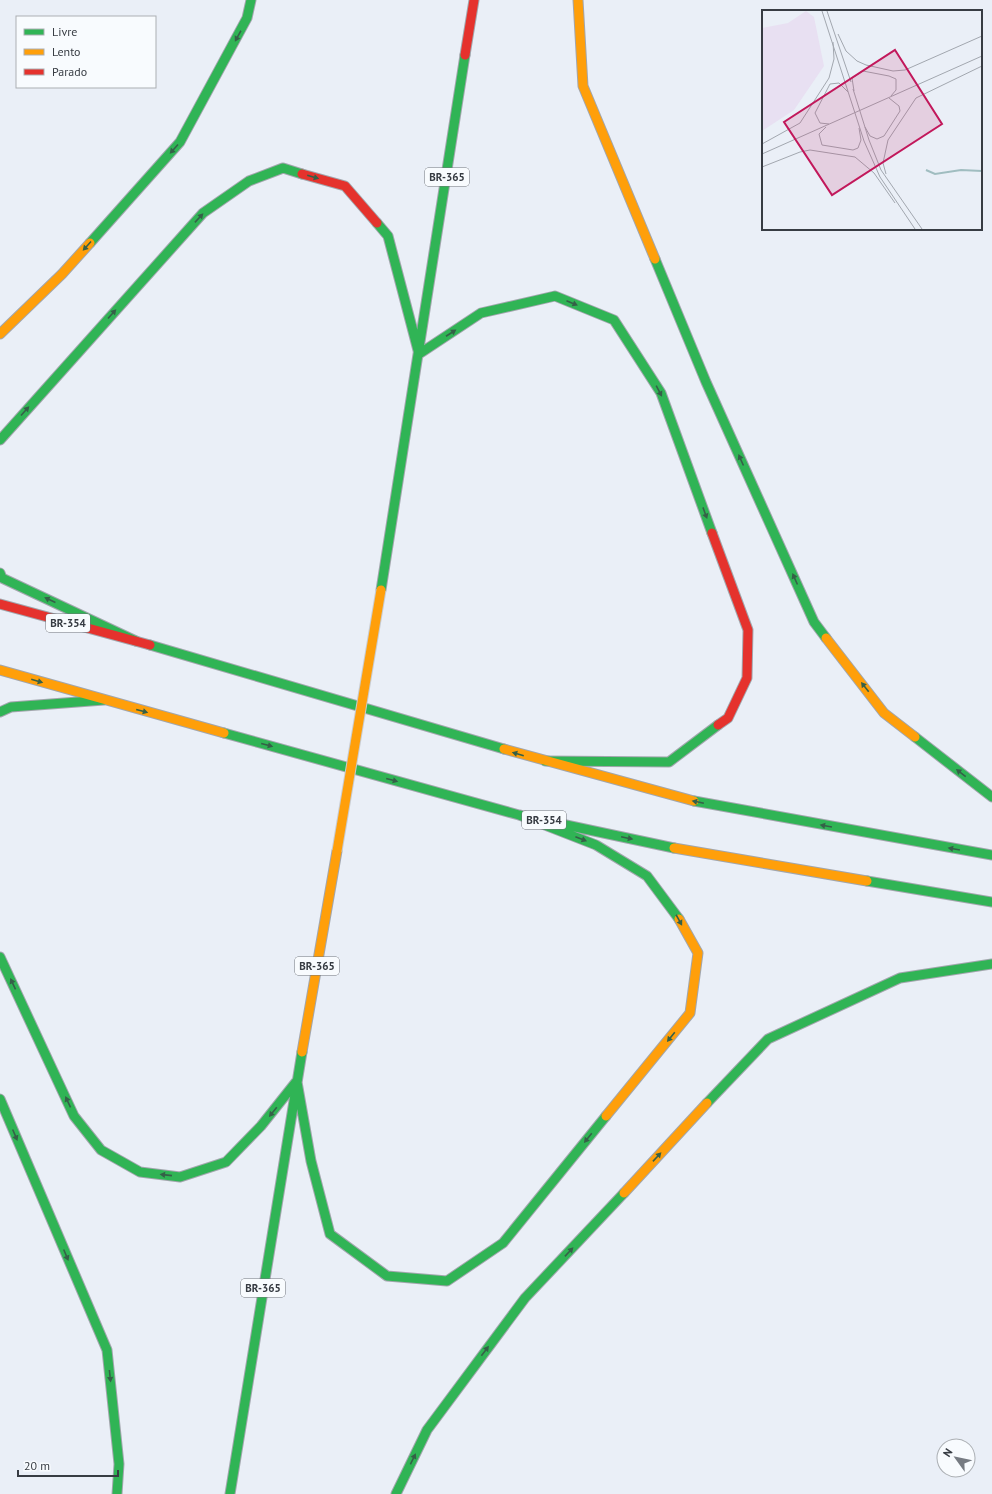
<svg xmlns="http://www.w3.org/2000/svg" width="992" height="1494" font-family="'PT Sans',sans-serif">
<rect width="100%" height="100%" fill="#eaeff7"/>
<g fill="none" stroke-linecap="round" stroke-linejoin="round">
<g stroke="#a2a6ad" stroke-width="11">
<path id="fast" d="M377,223L388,236L419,354
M90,243L180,142L247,18L251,0
M655,259L706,382L814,622L826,638
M419,354L481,313L555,296L614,320L661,393L712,533
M0,440L203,213L249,181L283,168L302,174
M0,573L2,578L136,641
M381,590L465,55
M150,645L504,749
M0,712L11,707L104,700
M224,733L519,815L674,848
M915,737L992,797
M545,761L669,762L718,725
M694,801L992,855
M519,815L596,845L647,876L679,919
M867,881L992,902
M0,957L74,1116L101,1150L140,1172L180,1177L226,1162L261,1126L296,1082
M297,1082L311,1161L330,1234L387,1276L447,1281L503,1243L606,1116
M0,1099L107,1350L119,1464L117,1494
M707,1103L768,1039L900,978L992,964
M230,1494L302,1052
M396,1494L427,1430L525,1298L624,1193"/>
</g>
<g stroke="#a2a6ad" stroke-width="11">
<path id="slow" d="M578,0L583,86L655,259
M0,334L62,274L90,243
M826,638L884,713L915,737
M0,670L224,733
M504,749L694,801
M674,848L867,881
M302,1052L337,851
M606,1116L690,1013L698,953L679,919
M624,1193L707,1103"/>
</g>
<g stroke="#a2a6ad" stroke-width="11">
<path id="jam" d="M465,55L474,0
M302,174L345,186L377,223
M712,533L748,630L747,678L728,718L718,725
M0,604L150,645"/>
</g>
<use href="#fast" stroke="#30b455" stroke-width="9"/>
<use href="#slow" stroke="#ff9f0a" stroke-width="9"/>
<use href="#jam" stroke="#e5322d" stroke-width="9"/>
<g stroke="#c8cbcf" stroke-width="11" stroke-linecap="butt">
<path id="slow-bridge" d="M337,851L381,590"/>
</g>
<use href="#slow-bridge" stroke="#ff9f0a" stroke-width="9"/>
</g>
<defs><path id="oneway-solid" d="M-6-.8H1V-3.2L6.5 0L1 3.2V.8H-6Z"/></defs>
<g fill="#356048">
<use href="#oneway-solid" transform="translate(238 36) rotate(119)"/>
<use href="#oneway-solid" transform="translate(174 149) rotate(132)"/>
<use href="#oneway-solid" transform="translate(313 177) rotate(16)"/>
<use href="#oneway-solid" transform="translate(199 218) rotate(-47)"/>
<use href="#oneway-solid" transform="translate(87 246) rotate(132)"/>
<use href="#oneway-solid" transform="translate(572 303) rotate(23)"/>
<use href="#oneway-solid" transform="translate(112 314) rotate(-48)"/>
<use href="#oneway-solid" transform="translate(451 333) rotate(-33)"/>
<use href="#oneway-solid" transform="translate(659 391) rotate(62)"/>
<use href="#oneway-solid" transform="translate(25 411) rotate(-48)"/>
<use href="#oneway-solid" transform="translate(741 460) rotate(-114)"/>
<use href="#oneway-solid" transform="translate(705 513) rotate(70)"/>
<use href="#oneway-solid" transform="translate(795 579) rotate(-114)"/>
<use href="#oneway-solid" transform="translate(50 600) rotate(-155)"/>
<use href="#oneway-solid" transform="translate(37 681) rotate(16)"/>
<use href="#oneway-solid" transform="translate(865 687) rotate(-128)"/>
<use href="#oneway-solid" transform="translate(142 711) rotate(15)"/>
<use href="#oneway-solid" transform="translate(267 745) rotate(15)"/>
<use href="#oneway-solid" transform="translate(518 754) rotate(-164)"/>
<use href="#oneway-solid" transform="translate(961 773) rotate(-142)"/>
<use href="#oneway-solid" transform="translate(392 780) rotate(15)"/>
<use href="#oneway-solid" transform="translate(698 802) rotate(-168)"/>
<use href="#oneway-solid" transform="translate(826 826) rotate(-170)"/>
<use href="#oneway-solid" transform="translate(627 838) rotate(12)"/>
<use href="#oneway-solid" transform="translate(581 839) rotate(21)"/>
<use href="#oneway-solid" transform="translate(954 849) rotate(-170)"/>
<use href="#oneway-solid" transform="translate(679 920) rotate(61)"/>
<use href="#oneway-solid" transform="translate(13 984) rotate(-115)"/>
<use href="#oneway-solid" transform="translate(671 1037) rotate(129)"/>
<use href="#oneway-solid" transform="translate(68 1102) rotate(-115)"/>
<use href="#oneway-solid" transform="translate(273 1112) rotate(129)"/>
<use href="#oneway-solid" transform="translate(15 1135) rotate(67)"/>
<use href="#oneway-solid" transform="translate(588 1138) rotate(129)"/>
<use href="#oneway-solid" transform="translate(657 1157) rotate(-47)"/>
<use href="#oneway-solid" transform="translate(166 1175) rotate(-174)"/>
<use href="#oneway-solid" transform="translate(569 1252) rotate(-47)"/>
<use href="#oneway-solid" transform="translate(66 1255) rotate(67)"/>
<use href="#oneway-solid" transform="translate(485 1351) rotate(-53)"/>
<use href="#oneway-solid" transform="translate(110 1376) rotate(84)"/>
<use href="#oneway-solid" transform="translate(413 1459) rotate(-64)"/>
</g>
<g text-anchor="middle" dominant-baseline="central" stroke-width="3" stroke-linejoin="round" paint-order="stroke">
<g fill="#f8fbfe" stroke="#71757b" stroke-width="1">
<rect x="425" y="168" width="44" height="18" rx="3"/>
<rect x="46" y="614" width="44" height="18" rx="3"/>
<rect x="522" y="811" width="44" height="18" rx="3"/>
<rect x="295" y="957" width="44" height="18" rx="3"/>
<rect x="241" y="1279" width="44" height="18" rx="3"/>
</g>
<g font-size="11" font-weight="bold" fill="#373c43">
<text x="447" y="177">BR-365</text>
<text x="68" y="623">BR-354</text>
<text x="544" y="820">BR-354</text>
<text x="317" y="966">BR-365</text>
<text x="263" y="1288">BR-365</text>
</g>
</g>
<g transform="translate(762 10)">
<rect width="220" height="220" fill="#eaeff7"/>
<path d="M44,1L52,7L62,56L32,100L0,121V18L26,13Z" fill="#e8e0f2"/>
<path fill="none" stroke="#a0bdc0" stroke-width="2" d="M164,160L173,164L199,160L220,161"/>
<path fill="none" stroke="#a2a7af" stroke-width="1" d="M60,1L102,131L118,167L153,219M65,1L89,72M76,24L84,41L95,51L104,55L131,61L143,60L220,26M91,79L107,130L119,160L160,219M92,81L90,68L101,61L127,66L134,69V80L129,86M67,114L58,113L53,103L68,74L77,73L86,82M64,117L57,124L60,135L91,140L96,138L99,130L97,118M103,117L108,126L115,129L122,126L138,101L137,96L127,88M0,134L38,113L67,68L72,49L71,32M0,144L220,46M0,157L38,142L48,140L93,147L112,163L133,193M124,164L121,153L126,130L154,88L220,56"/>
<path fill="#c2185b" fill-opacity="0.15" stroke="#c2185b" stroke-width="2" d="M133,40L180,114L70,185L22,112Z"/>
<rect width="220" height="220" fill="none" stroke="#373c43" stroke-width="2"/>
</g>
<rect x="16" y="16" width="140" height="72" fill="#f8fbfe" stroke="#abafb3"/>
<rect x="24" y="29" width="20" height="6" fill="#30b455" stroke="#abafb3"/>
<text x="52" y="36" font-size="12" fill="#373c43">Livre</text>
<rect x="24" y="49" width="20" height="6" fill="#ff9f0a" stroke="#abafb3"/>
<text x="52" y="56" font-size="12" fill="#373c43">Lento</text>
<rect x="24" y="69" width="20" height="6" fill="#e5322d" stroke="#abafb3"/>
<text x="52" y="76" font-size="12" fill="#373c43">Parado</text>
<g transform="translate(956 1458) rotate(303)"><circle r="19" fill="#f8fbfe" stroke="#abafb3"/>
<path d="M0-3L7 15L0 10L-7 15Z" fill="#767b82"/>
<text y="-6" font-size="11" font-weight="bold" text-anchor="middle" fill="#373c43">N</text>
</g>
<path d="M18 1470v6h100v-6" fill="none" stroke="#373c43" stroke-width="2"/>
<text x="24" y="1470" font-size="12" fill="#373c43" stroke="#f8fbfe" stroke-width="3" paint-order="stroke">20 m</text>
</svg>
